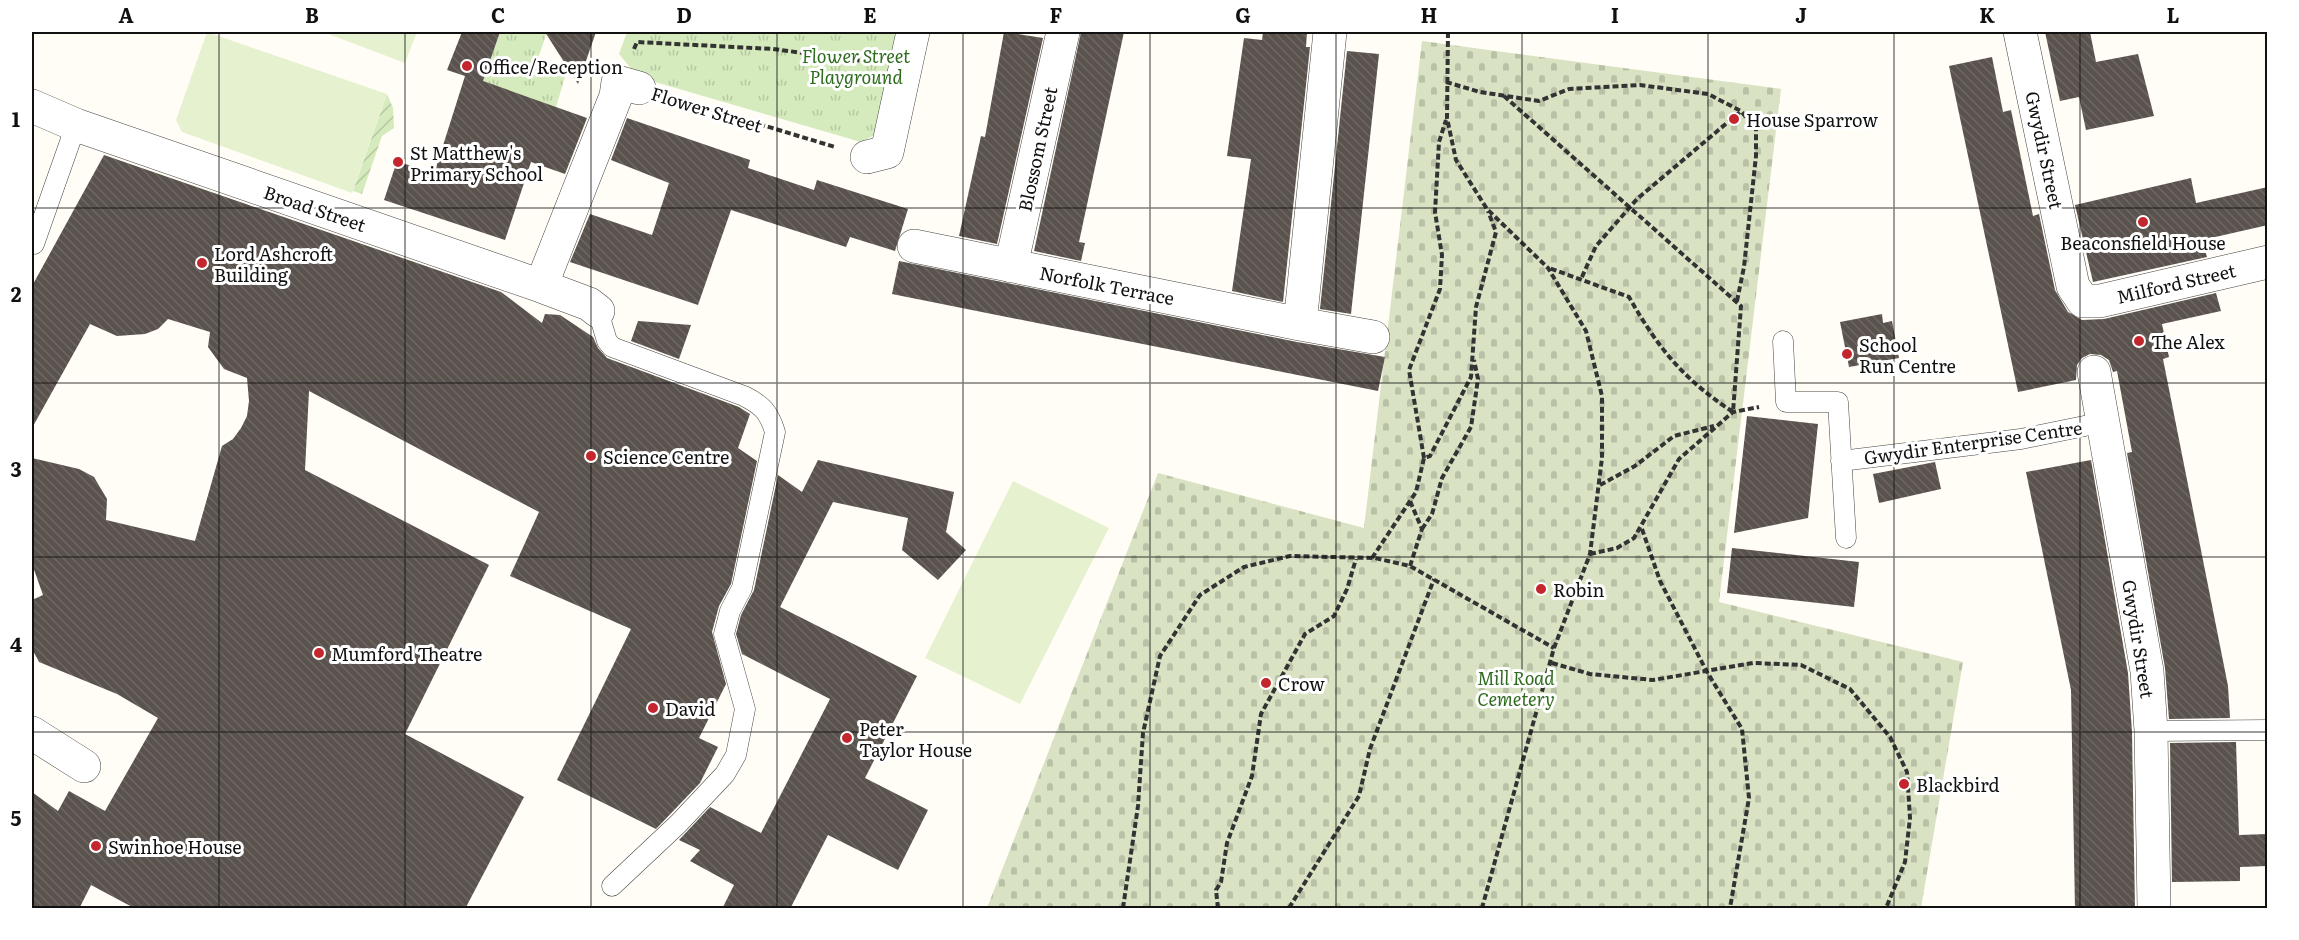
<svg xmlns="http://www.w3.org/2000/svg" width="2299" height="940" font-family="Literata,serif">
<defs>
<pattern id="grass-tufts" width="24" height="20" patternUnits="userSpaceOnUse" patternTransform="scale(1.5)"><rect width="24" height="20" fill="#d5ebbd"/><path d="M3 7l-1-3M5 7V3M7 7l1-3M15 17l-1-3M17 17v-4M19 17l1-3" fill="none" stroke="#b6c8a1"/></pattern>
<pattern id="cemetery-stones" width="16" height="16" patternUnits="userSpaceOnUse" patternTransform="scale(1.5)"><rect width="16" height="16" fill="#d9e3c4"/><path d="M2 7V4a2 2 0 0 1 4 0v3zM10 15v-3a2 2 0 0 1 4 0v3z" fill="#b9c2a7"/></pattern>
<pattern id="garden-furrows" width="10" height="10" patternUnits="userSpaceOnUse" patternTransform="scale(1.5)"><rect width="10" height="10" fill="#d5ebbd"/><path d="M-1 1l2-2M0 10L10 0M9 11l2-2" fill="none" stroke="#b6c8a1"/></pattern>
<pattern id="building-back-hatch" width="6" height="6" patternUnits="userSpaceOnUse" patternTransform="scale(1.5)"><rect width="6" height="6" fill="#5a524d"/><path d="M-1 5l2 2M0 0l6 6M5-1l2 2" fill="none" stroke="#6d6662"/></pattern>
</defs>
<rect width="100%" height="100%" fill="#fffdf5"/>
<path fill="url(#grass-tufts)" d="M500,32H547L535,67L565,77L556,107L479,81L490,61Z
M627,32H892L900,40L881,132L861,142L638,77L619,54Z"/>
<path fill="url(#cemetery-stones)" d="M1422,41L1781,89L1719,602L1963,662L1921,908H987L1158,473L1364,528Z"/>
<path fill="url(#garden-furrows)" d="M387,94L393,108L394,128L382,136L362,194L353,191Z"/>
<path fill="#e6f2cf" d="M207,32L387,94L352,193L182,132L176,120Z
M323,32H417L405,63Z
M1013,481L1109,528L1020,704L925,658Z"/>
<path fill="url(#building-back-hatch)" d="M462,32H500L483,81L587,118L565,174L531,162L505,240L384,200L397,161L434,174L465,76L447,70Z
M545,32H596L578,84Z
M1004,32L1043,38L997,244L959,236L981,136L985,137Z
M1081,32H1124L1079,242L1085,243L1081,261L1034,251Z
M1263,32H1307L1306,47H1310L1283,302L1232,291L1251,159L1227,156L1244,38L1262,40Z
M2045,32H2090L2096,62L2138,54L2154,116L2086,130L2079,97L2060,101Z
M1347,51L1379,54L1351,314L1320,309Z
M1992,57L2003,112L2011,110L2033,216L2039,214L2055,290L2068,312L2082,320L2104,319L2216,293L2221,311L2162,324L2169,357L2163,359L2228,686L2230,718L2169,719L2165,668L2127,453L2132,452L2117,371L2113,372L2109,360L2101,355L2090,354L2082,358L2077,365L2076,380L2018,392L1949,66Z
M627,118L750,160L748,168L814,190L817,180L908,209L895,251L850,237L846,247L731,210L698,305L570,262L590,214L652,235L669,183L611,160Z
M104,155L501,292L542,323L545,314L560,315L593,337L598,348L607,358L739,407L750,414L738,448L757,461L731,584L719,606L712,632L726,684L699,738L718,747L700,783L656,829L557,780L631,629L510,576L539,512L309,391L305,470L489,565L405,734L524,797L465,909H136L91,885L79,909H32V792L58,811L69,791L105,811L158,718L117,694L39,662L32,649V600L43,595L32,564V458L79,469L94,477L107,499L106,520L195,541L222,446L233,439L241,428L247,416L249,401L247,378L224,369L208,347L210,332L168,319L158,329L145,334L117,336L90,324L32,428V286Z
M2191,178L2196,203L2268,187V225L2202,240L2207,257L2093,282L2075,205Z
M899,261L1297,342L1385,357L1378,391L892,294Z
M1882,314L1883,323L1892,321L1899,358L1849,367L1840,322Z
M638,321L691,325L679,359L631,341Z
M1747,416L1818,424L1808,518L1734,533Z
M818,460L954,492L946,532L966,550L938,580L902,550L908,518L833,502L780,607L917,676L865,778L928,810L898,870L828,835L790,909H722L734,885L690,861L700,850L679,840L710,807L761,833L830,699L742,654L736,634L741,615L754,590L778,475L802,492Z
M2091,460L2128,673L2132,732L2135,909H2075L2071,690L2026,472Z
M1935,462L1941,489L1879,503L1873,474Z
M1732,548L1859,562L1854,607L1727,593Z
M2236,742L2239,835L2268,834V866L2240,867V881L2172,882L2170,743Z"/>
<g fill="none" stroke-linecap="round" stroke-linejoin="round">
<g stroke="#444" stroke-width="21">
<path id="service" d="M34,244L76,125
M598,311L607,341L612,347L744,396C762,405 769,412 775,432L742,588L730,611L724,634L745,709L736,755L725,774L678,824L612,886
M1783,341L1786,402H1838L1846,538
M1841,461L2021,439L2104,422
M2151,731L2268,730"/>
</g>
<g stroke="#444" stroke-width="34">
<path id="minor" d="M2020,32L2073,286L2083,301H2100L2268,262
M32,106L76,125L541,286L589,304L598,311
M867,157L887,152L913,32
M914,246L1300,324L1330,32
M1011,266L1063,32
M541,286L616,96L618,82L639,88
M1300,324L1373,337
M2094,372L2147,671L2151,731L2154,908
M32,733L84,766"/>
</g>
<path stroke="#333" stroke-width="4" stroke-dasharray="6 3" stroke-linecap="butt" d="M1448,32L1447,118L1456,160L1487,209L1548,268L1586,331L1602,396V458L1590,554L1554,648L1482,908
M634,49L637,42L773,49L864,61L869,59
M1446,82L1480,92L1539,101L1569,89L1640,85L1708,94L1741,111L1637,199L1596,246L1581,279
M1504,96L1741,306L1733,412C1683,379 1658,348 1629,297L1549,268
M673,98L835,147
M1737,301L1744,267L1756,156V129L1741,111
M1424,458L1409,370L1440,289L1442,255L1435,212L1439,142L1446,120
M1600,485L1635,466L1674,436L1714,426
M1422,529L1432,514L1442,478L1471,427L1478,379L1474,360
M1642,529L1660,581L1707,672L1742,729L1749,798L1730,908
M1590,554L1617,548L1634,538L1679,459L1733,412L1759,407
M1372,558L1416,492L1424,458L1430,456L1471,377L1476,307L1496,232L1488,211
M1410,566L1422,529L1410,501
M1552,663L1590,674L1653,680L1753,663L1801,665L1850,689L1890,737L1907,772L1910,818L1905,862L1886,908
M1123,908L1138,806L1143,733L1160,656L1200,595L1244,567L1290,556L1375,558L1410,566L1554,648
M1218,908L1216,890L1221,882L1227,843L1252,776L1261,714L1305,634L1334,616L1347,589L1356,559
M1289,908L1359,796L1370,749L1434,579"/>
<use href="#service" stroke="#fff" stroke-width="20"/>
<use href="#minor" stroke="#fff" stroke-width="33"/>
</g>
<path fill="none" stroke="#111" stroke-width="1.5" stroke-opacity="0.55" d="M219,32V908M405,32V908M591,32V908M777,32V908M963,32V908M1150,32V908M1336,32V908M1522,32V908M1708,32V908M1894,32V908M2080,32V908M32,208H2268M32,383H2268M32,557H2268M32,732H2268"/>
<g fill="#c4262e" stroke="#fff" stroke-width="2">
<circle cx="467" cy="66" r="6"/>
<circle cx="1734" cy="119" r="6"/>
<circle cx="398" cy="162" r="6"/>
<circle cx="2143" cy="222" r="6"/>
<circle cx="202" cy="263" r="6"/>
<circle cx="2139" cy="341" r="6"/>
<circle cx="1847" cy="354" r="6"/>
<circle cx="591" cy="456" r="6"/>
<circle cx="1541" cy="589" r="6"/>
<circle cx="319" cy="653" r="6"/>
<circle cx="1266" cy="683" r="6"/>
<circle cx="653" cy="708" r="6"/>
<circle cx="847" cy="738" r="6"/>
<circle cx="1904" cy="784" r="6"/>
<circle cx="96" cy="846" r="6"/>
</g>
<g text-anchor="middle" dominant-baseline="central" stroke-width="6" stroke-linejoin="round" paint-order="stroke">
<g font-size="18" font-style="italic" fill="#2f6b1f" stroke="#fff">
<text x="856" y="55">Flower Street<tspan x="856" dy="21">Playground</tspan></text>
<text x="1516" y="677">Mill Road<tspan x="1516" dy="21">Cemetery</tspan></text>
</g>
<g font-size="18" fill="#111" stroke="#fff" text-anchor="start">
<text x="479" y="66">Office/Reception</text>
<text x="1746" y="119">House Sparrow</text>
<text x="410" y="152">St Matthew's<tspan x="410" dy="21">Primary School</tspan></text>
<text x="2143" y="242" text-anchor="middle">Beaconsfield House</text>
<text x="214" y="253">Lord Ashcroft<tspan x="214" dy="21">Building</tspan></text>
<text x="2151" y="341">The Alex</text>
<text x="1859" y="344">School<tspan x="1859" dy="21">Run Centre</tspan></text>
<text x="603" y="456">Science Centre</text>
<text x="1553" y="589">Robin</text>
<text x="331" y="653">Mumford Theatre</text>
<text x="1278" y="683">Crow</text>
<text x="665" y="708">David</text>
<text x="859" y="728">Peter<tspan x="859" dy="21">Taylor House</tspan></text>
<text x="1916" y="784">Blackbird</text>
<text x="108" y="846">Swinhoe House</text>
</g>
<g font-size="18" fill="#111" stroke="#fff">
<text transform="translate(707 109) rotate(17)">Flower Street</text>
<text transform="translate(1037 149) rotate(-78)">Blossom Street</text>
<text transform="translate(2045 150) rotate(78)">Gwydir Street</text>
<text transform="translate(315 208) rotate(19)">Broad Street</text>
<text transform="translate(2176 283) rotate(-13)">Milford Street</text>
<text transform="translate(1107 285) rotate(11)">Norfolk Terrace</text>
<text transform="translate(1973 442) rotate(-8)">Gwydir Enterprise Centre</text>
<text transform="translate(2139 639) rotate(81)">Gwydir Street</text>
</g>
</g>
<rect width="2299" height="940" fill="none" stroke="#ffffff" stroke-width="66"/>
<rect x="33" y="33" width="2233" height="874" fill="none" stroke="#111" stroke-width="2"/>
<g font-size="20" text-anchor="middle" font-weight="bold" fill="#111">
<text x="126" y="23">A</text>
<text x="312" y="23">B</text>
<text x="498" y="23">C</text>
<text x="684" y="23">D</text>
<text x="870" y="23">E</text>
<text x="1056" y="23">F</text>
<text x="1243" y="23">G</text>
<text x="1429" y="23">H</text>
<text x="1615" y="23">I</text>
<text x="1801" y="23">J</text>
<text x="1987" y="23">K</text>
<text x="2173" y="23">L</text>
<text x="16" y="127">1</text>
<text x="16" y="302">2</text>
<text x="16" y="477">3</text>
<text x="16" y="652">4</text>
<text x="16" y="826">5</text>
</g>
</svg>
